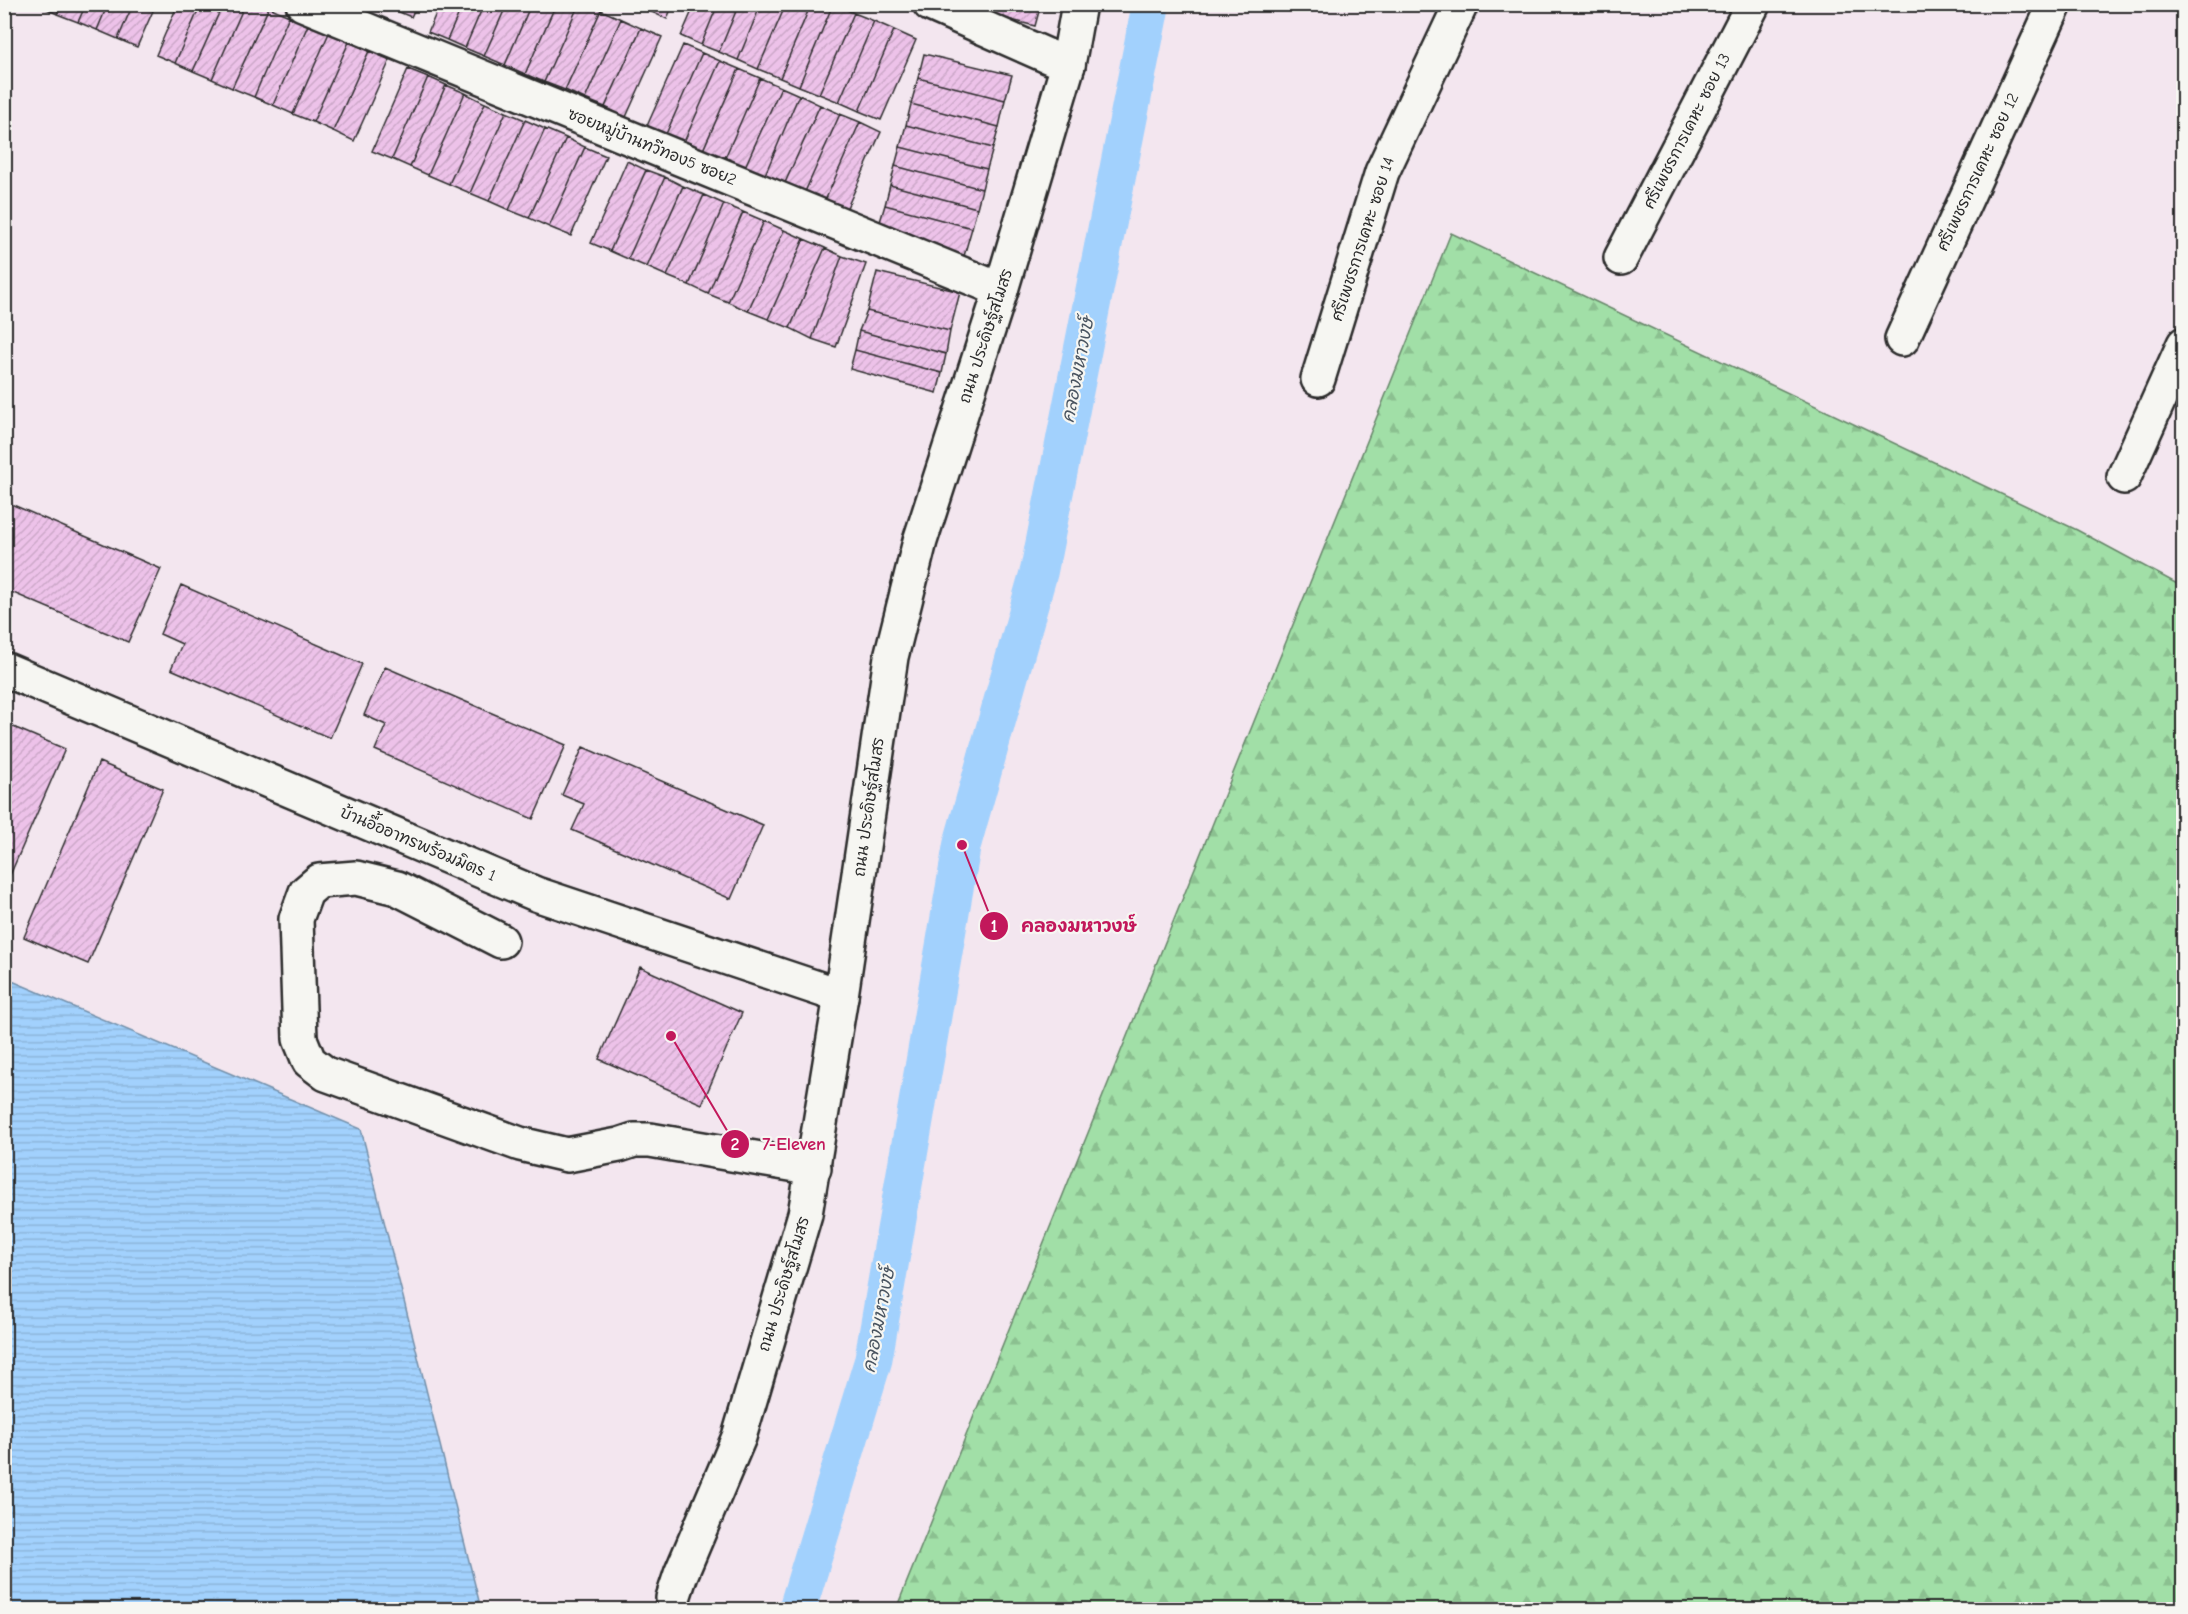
<svg xmlns="http://www.w3.org/2000/svg" width="2188" height="1614" font-family="'Comic Neue','Playpen Sans Thai',sans-serif">
<defs>
<pattern id="forest-firs" width="22" height="20" patternUnits="userSpaceOnUse" patternTransform="scale(1.5)"><rect width="22" height="20" fill="#a1dfa7"/><path d="M5 1l3.5 6h-7zM16 11l3.5 6h-7z" fill="#8bc090"/></pattern>
<pattern id="water-rules" width="6" height="5" patternUnits="userSpaceOnUse" patternTransform="scale(1.5)"><rect width="6" height="5" fill="#a2d1fd"/><path d="M0 2.5h6" fill="none" stroke="#8cb4d9"/></pattern>
<pattern id="building-hatch" width="6" height="6" patternUnits="userSpaceOnUse" patternTransform="scale(1.5)"><rect width="6" height="6" fill="#edc2e9"/><path d="M-1 1l2-2M0 6l6-6M5 7l2-2" fill="none" stroke="#cba7c8"/></pattern>
</defs>
<rect width="100%" height="100%" fill="#f3e6ef"/>
<filter id="ink" filterUnits="userSpaceOnUse"><feTurbulence type="fractalNoise" baseFrequency=".0167" numOctaves="2"/><feDisplacementMap in="SourceGraphic" scale="12" xChannelSelector="R" yChannelSelector="G"/><feConvolveMatrix kernelMatrix="1 2 1 2 8 2 1 2 1" color-interpolation-filters="sRGB"/></filter>
<g filter="url(#ink)">
<path fill="url(#forest-firs)" stroke="#668569" stroke-width="1.5" d="M1451,233L2077,530L2183,587V1609H896Z"/>
<path fill="url(#water-rules)" stroke="#728fa9" stroke-width="1.5" d="M5,978L361,1129L481,1609H5Z"/>
<g fill="none" stroke-linecap="round" stroke-linejoin="round">
<path stroke="#a2d1fd" stroke-width="38" d="M797,1610L873,1361L962,845L1039,571L1151,4"/>
</g>
<path fill="url(#building-hatch)" stroke="#2b2b2b" stroke-width="1.5" d="M37,4H61L57,14Z
M61,4H86L78,22L57,14Z
M86,4H108L97,30L78,22Z
M108,4H133L118,39L97,30Z
M133,4H156L137,47L118,39Z
M178,4H201L175,63L156,55Z
M201,4H223L193,71L175,63Z
M223,4H245L212,79L193,71Z
M245,4H263L269,7L232,88L212,79Z
M392,4H417L411,17L390,8Z
M440,4H463L447,40L428,32Z
M463,4H484L465,48L447,40Z
M484,4H507L484,56L465,48Z
M507,4H531L505,65L484,56Z
M531,4H556L525,74L505,65Z
M556,4H579L544,82L525,74Z
M579,4H588L601,10L565,90L544,82Z
M650,4H673L667,19L647,10Z
M695,4H718L701,45L681,36Z
M718,4H739L719,52L701,45Z
M739,4H761L738,60L719,52Z
M761,4H786L758,69L738,60Z
M786,4H811L780,78L758,69Z
M811,4H833L799,86L780,78Z
M833,4L854,13L819,94L799,86Z
M950,4H1041L1035,26Z
M269,7L289,16L254,97L232,88Z
M601,10L621,19L585,99L565,90Z
M854,13L874,21L839,102L819,94Z
M289,16L308,25L273,105L254,97Z
M621,19L641,28L605,107L585,99Z
M874,21L894,30L859,111L839,102Z
M308,25L329,33L293,114L273,105Z
M641,28L662,37L626,117L605,107Z
M894,30L916,40L881,120L859,111Z
M329,33L349,42L313,122L293,114Z
M349,42L369,51L333,131L313,122Z
M683,45L702,53L666,134L647,126Z
M369,51L390,60L354,141L333,131Z
M702,53L720,61L684,142L666,134Z
M924,54L1012,75L1005,100L918,78Z
M720,61L739,69L703,150L684,142Z
M408,69L428,77L392,159L372,151Z
M739,69L760,78L724,160L703,150Z
M428,77L446,85L410,167L392,159Z
M760,78L781,87L744,169L724,160Z
M918,78L1005,100L999,127L911,104Z
M446,85L465,93L428,175L410,167Z
M781,87L799,95L764,177L744,169Z
M465,93L485,103L449,184L428,175Z
M799,95L820,105L784,185L764,177Z
M485,103L506,112L470,193L449,184Z
M911,104L999,127L993,148L906,125Z
M820,105L840,114L804,194L784,185Z
M506,112L525,120L489,201L470,193Z
M840,114L860,122L824,203L804,194Z
M525,120L545,129L509,210L489,201Z
M860,122L881,132L845,212L824,203Z
M906,125L993,148L987,169L900,147Z
M545,129L566,138L529,218L509,210Z
M566,138L585,147L549,227L529,218Z
M585,147L606,156L571,236L549,227Z
M900,147L987,169L982,189L895,166Z
M627,161L646,170L610,251L591,243Z
M895,166L982,189L977,208L890,185Z
M646,170L665,177L628,259L610,251Z
M665,177L683,186L647,267L628,259Z
M890,185L977,208L972,228L885,205Z
M683,186L704,195L667,276L647,267Z
M704,195L724,204L689,285L667,276Z
M724,204L743,212L708,294L689,285Z
M885,205L972,228L964,256L877,232Z
M743,212L764,221L728,302L708,294Z
M764,221L784,230L748,311L728,302Z
M784,230L804,239L768,319L748,311Z
M804,239L825,248L790,328L768,319Z
M825,248L842,256L812,339L790,328Z
M842,256L866,264L836,347L812,339Z
M877,272L960,292L950,331L867,311Z
M867,311L950,331L946,354L859,331Z
M859,331L946,354L942,373L855,350Z
M855,350L942,373L937,393L850,369Z
M4,501L161,569L128,642L4,589Z
M181,585L362,664L330,738L171,669L182,644L160,634Z
M385,667L566,745L533,819L375,750L386,725L364,715Z
M4,723L65,749L4,889Z
M583,747L763,825L731,899L572,830L584,804L562,795Z
M99,762L163,789L88,964L24,937Z
M640,967L742,1013L702,1104L599,1059Z"/>
<g fill="none" stroke-linecap="round" stroke-linejoin="round">
<g stroke="#2b2b2b" stroke-width="38">
<path id="street" d="M303,4L1001,290
M930,4L1068,65
M1621,258L1753,4
M1902,339L2055,4
M1318,379L1382,172L1461,4
M2124,477L2184,344
M4,669L536,894L841,996
M501,941L397,888L356,878L319,881L306,892L296,919L300,1039L309,1061L326,1074L520,1144L567,1155L619,1145L634,1140H650L814,1168"/>
</g>
<g stroke="#2b2b2b" stroke-width="38">
<path id="secondary" d="M674,1610L673,1598L681,1574L739,1437L805,1214L841,996L891,657L920,541L1001,290L1068,65L1079,4"/>
</g>
<use href="#street" stroke="#f6f6f2" stroke-width="33"/>
<use href="#secondary" stroke="#f6f6f2" stroke-width="33"/>
</g>
</g>
<g text-anchor="middle" dominant-baseline="central" stroke-width="4.5" stroke-linejoin="round" paint-order="stroke">
<g font-size="16" fill="#2b2b2b" stroke="#f6f6f2">
<text transform="translate(1687 131) rotate(-63)">ศรีเพชรการเคหะ ซอย 13</text>
<text transform="translate(652 147) rotate(22)">ซอยหมู่บ้านทวีทอง5 ซอย2</text>
<text transform="translate(1978 172) rotate(-65)">ศรีเพชรการเคหะ ซอย 12</text>
<text transform="translate(1363 239) rotate(-72)">ศรีเพชรการเคหะ ซอย 14</text>
<text transform="translate(986 336) rotate(-72)">ถนน ประดิษฐ์สโมสร</text>
<text transform="translate(869 807) rotate(-82)">ถนน ประดิษฐ์สโมสร</text>
<text transform="translate(418 844) rotate(23)">บ้านอื้ออาทรพร้อมมิตร 1</text>
<text transform="translate(784 1284) rotate(-73)">ถนน ประดิษฐ์สโมสร</text>
</g>
<g font-size="18" font-style="italic" fill="#495460" stroke="#f6f6f2">
<text transform="translate(1078 370) rotate(-79)">คลองมหาวงษ์</text>
<text transform="translate(879 1320) rotate(-79)">คลองมหาวงษ์</text>
</g>
</g>
<path fill="none" stroke="#c2185b" stroke-width="2" d="M962 845L994 926M671 1036L735 1144"/>
<g fill="#c2185b" stroke="#f6f6f2" stroke-width="2">
<circle cx="962" cy="845" r="6"/>
<circle cx="671" cy="1036" r="6"/>
<circle cx="994" cy="926" r="15"/>
<circle cx="735" cy="1144" r="15"/>
</g>
<g font-size="18" text-anchor="middle" font-weight="bold" fill="#fff">
<text x="994" y="932">1</text>
<text x="735" y="1150">2</text>
</g>
<g font-size="18" text-anchor="middle" font-weight="bold" fill="#c2185b" stroke="#f6f6f2" stroke-width="4.5" stroke-linejoin="round" paint-order="stroke">
<text x="1079" y="932">คลองมหาวงษ์</text>
<text x="794" y="1150">7-Eleven</text>
</g>
<rect width="2188" height="1614" fill="none" stroke="#f6f6f2" stroke-width="24"/>
<rect x="12" y="12" width="2164" height="1590" fill="none" stroke="#2b2b2b" stroke-width="2" filter="url(#ink)"/>
</svg>
